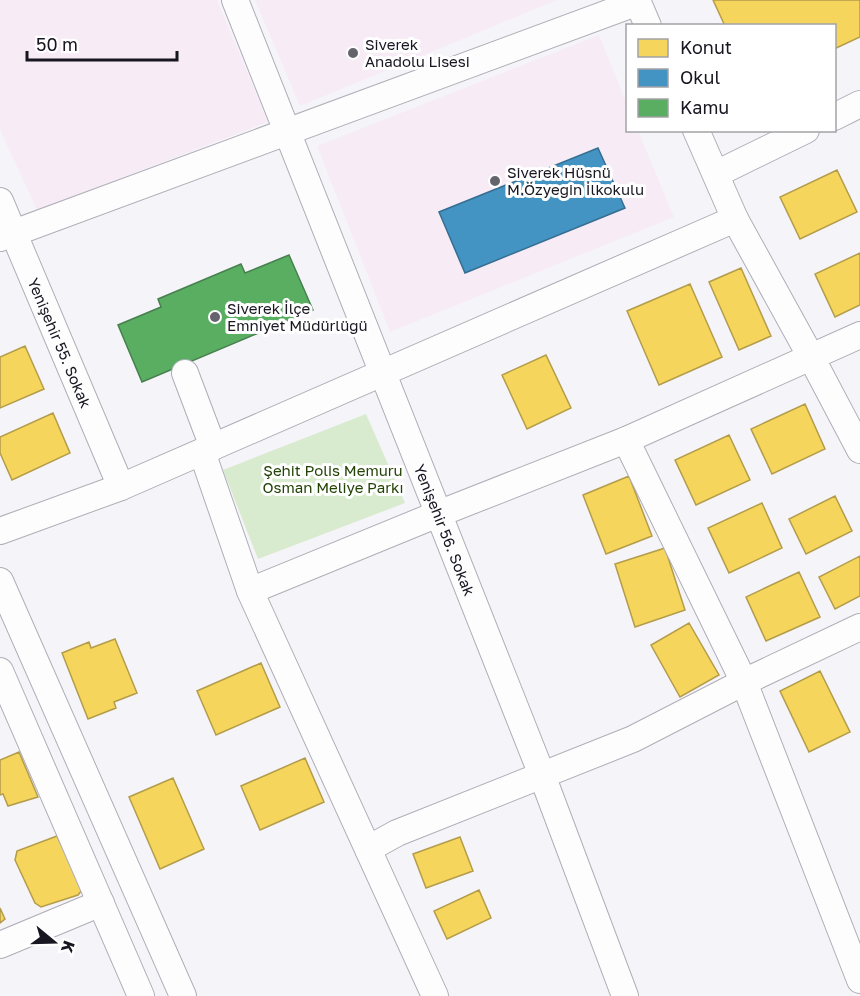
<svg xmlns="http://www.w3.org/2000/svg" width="860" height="996" font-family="'Golos Text',sans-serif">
<rect width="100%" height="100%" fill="#f5f4f9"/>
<path fill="#f7ebf5" d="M0,0H217L268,122L37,210L0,130Z
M255,0H557L300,106Z
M599,35L627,104L628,130L638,131L674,217L390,332L317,146Z"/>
<path fill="#d8ebcf" d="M366,414L405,503L258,559L223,470Z"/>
<path fill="#f6d55c" stroke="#b39c4a" stroke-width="1.5" d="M713,0H860V37L834,49V26H725Z
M837,170L857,212L800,239L780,197Z
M860,253V305L835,317L815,274Z
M741,268L771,336L739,350L709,282Z
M690,284L722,357L659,385L627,311Z
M25,346L44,389L0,408V357Z
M546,355L571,408L527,429L502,375Z
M805,404L825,449L772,474L751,429Z
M53,413L70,453L12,480L0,453V437Z
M729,435L750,480L696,505L675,460Z
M629,476L652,536L606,554L583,495Z
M835,496L852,531L806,554L789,519Z
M762,503L782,548L729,573L708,528Z
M665,548L685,610L635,627L615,564Z
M860,556V596L835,609L819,577Z
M799,572L820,617L766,641L746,597Z
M689,623L719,675L680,697L651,645Z
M115,639L137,693L114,702L116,708L88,719L62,653L89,642L91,648Z
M261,663L280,707L216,735L197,691Z
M820,671L850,732L809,752L780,691Z
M19,752L38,797L8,806L3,794L0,795V760Z
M305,758L324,802L260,830L241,786Z
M173,778L204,849L160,869L129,797Z
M57,836L82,890L78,895L41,907L35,903L15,860L17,851Z
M460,837L473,871L426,888L413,854Z
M479,890L491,918L447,939L434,911Z
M0,908L5,919L0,923Z"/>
<path fill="#4393c3" stroke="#366e92" stroke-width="1.5" d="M598,148L625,208L465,273L439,212Z"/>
<path fill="#5aae61" stroke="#46804e" stroke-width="1.5" d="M289,255L313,310L142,382L118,325L161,307L158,299L241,264L245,273Z"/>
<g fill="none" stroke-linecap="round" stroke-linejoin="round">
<g stroke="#afaeb6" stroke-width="28">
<g id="minor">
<path id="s1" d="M235,0L542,775L625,996"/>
<path d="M637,0L648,26"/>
<path d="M834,117L860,104"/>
<path d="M696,130L735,219L811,357L860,450"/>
<path d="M716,174L806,130"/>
<path id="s2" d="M0,201L121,487"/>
<path d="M0,238L638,2"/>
<path d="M185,373L213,447"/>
<path d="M626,440L744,682L860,980"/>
<path d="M202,452L250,591L435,996"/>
<path d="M0,531L121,487L735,219"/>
<path d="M0,581L183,996"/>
<path d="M250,591L438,514L626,440L860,335"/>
<path d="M0,671L141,996"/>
<path d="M368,849L397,833L633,739L744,682L860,627"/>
<path d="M0,945L101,903"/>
</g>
</g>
<use href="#minor" stroke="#fefdfe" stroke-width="26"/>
</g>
<g fill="#65646d" stroke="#fff" stroke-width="2">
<circle cx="353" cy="53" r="6"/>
<circle cx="495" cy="181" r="6"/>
<circle cx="215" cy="317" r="6"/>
</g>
<g text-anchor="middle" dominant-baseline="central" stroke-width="6" stroke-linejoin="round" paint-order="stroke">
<g font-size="15" fill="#171621" stroke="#fff" text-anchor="start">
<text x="365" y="44">Siverek<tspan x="365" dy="17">Anadolu Lisesi</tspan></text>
<text x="507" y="172">Siverek Hüsnü<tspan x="507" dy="17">M.Özyeğin İlkokulu</tspan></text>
<text x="227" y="308">Siverek İlçe<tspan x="227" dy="17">Emniyet Müdürlüğü</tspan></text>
</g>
<g font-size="15" fill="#171621" stroke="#fff">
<text stroke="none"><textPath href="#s2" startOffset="154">Yenişehir 55. Sokak</textPath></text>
<text stroke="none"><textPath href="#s1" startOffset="570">Yenişehir 56. Sokak</textPath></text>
</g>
<g font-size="15" fill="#234306" stroke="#fff">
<text x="333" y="470">Şehit Polis Memuru<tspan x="333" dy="17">Osman Meliye Parkı</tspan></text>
</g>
</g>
<rect x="626" y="24" width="210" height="108" fill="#ffffff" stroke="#a2a2a6" stroke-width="1.5"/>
<rect x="638" y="39" width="30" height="18" fill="#f6d55c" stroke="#a2a2a6" stroke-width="1.5"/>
<text x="680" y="54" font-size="18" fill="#171621">Konut</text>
<rect x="638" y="69" width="30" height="18" fill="#4393c3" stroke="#a2a2a6" stroke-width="1.5"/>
<text x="680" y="84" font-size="18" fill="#171621">Okul</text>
<rect x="638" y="99" width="30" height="18" fill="#5aae61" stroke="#a2a2a6" stroke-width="1.5"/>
<text x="680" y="114" font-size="18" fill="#171621">Kamu</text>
<g transform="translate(54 942) rotate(109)" stroke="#ffffff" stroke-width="4.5" paint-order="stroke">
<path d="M0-4.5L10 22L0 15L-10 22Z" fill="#171621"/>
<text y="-9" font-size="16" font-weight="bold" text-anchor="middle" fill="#171621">K</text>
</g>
<path d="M27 51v9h150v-9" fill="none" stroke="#171621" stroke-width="3"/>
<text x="36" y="51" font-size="18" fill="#171621" stroke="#ffffff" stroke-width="4.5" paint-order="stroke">50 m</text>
</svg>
